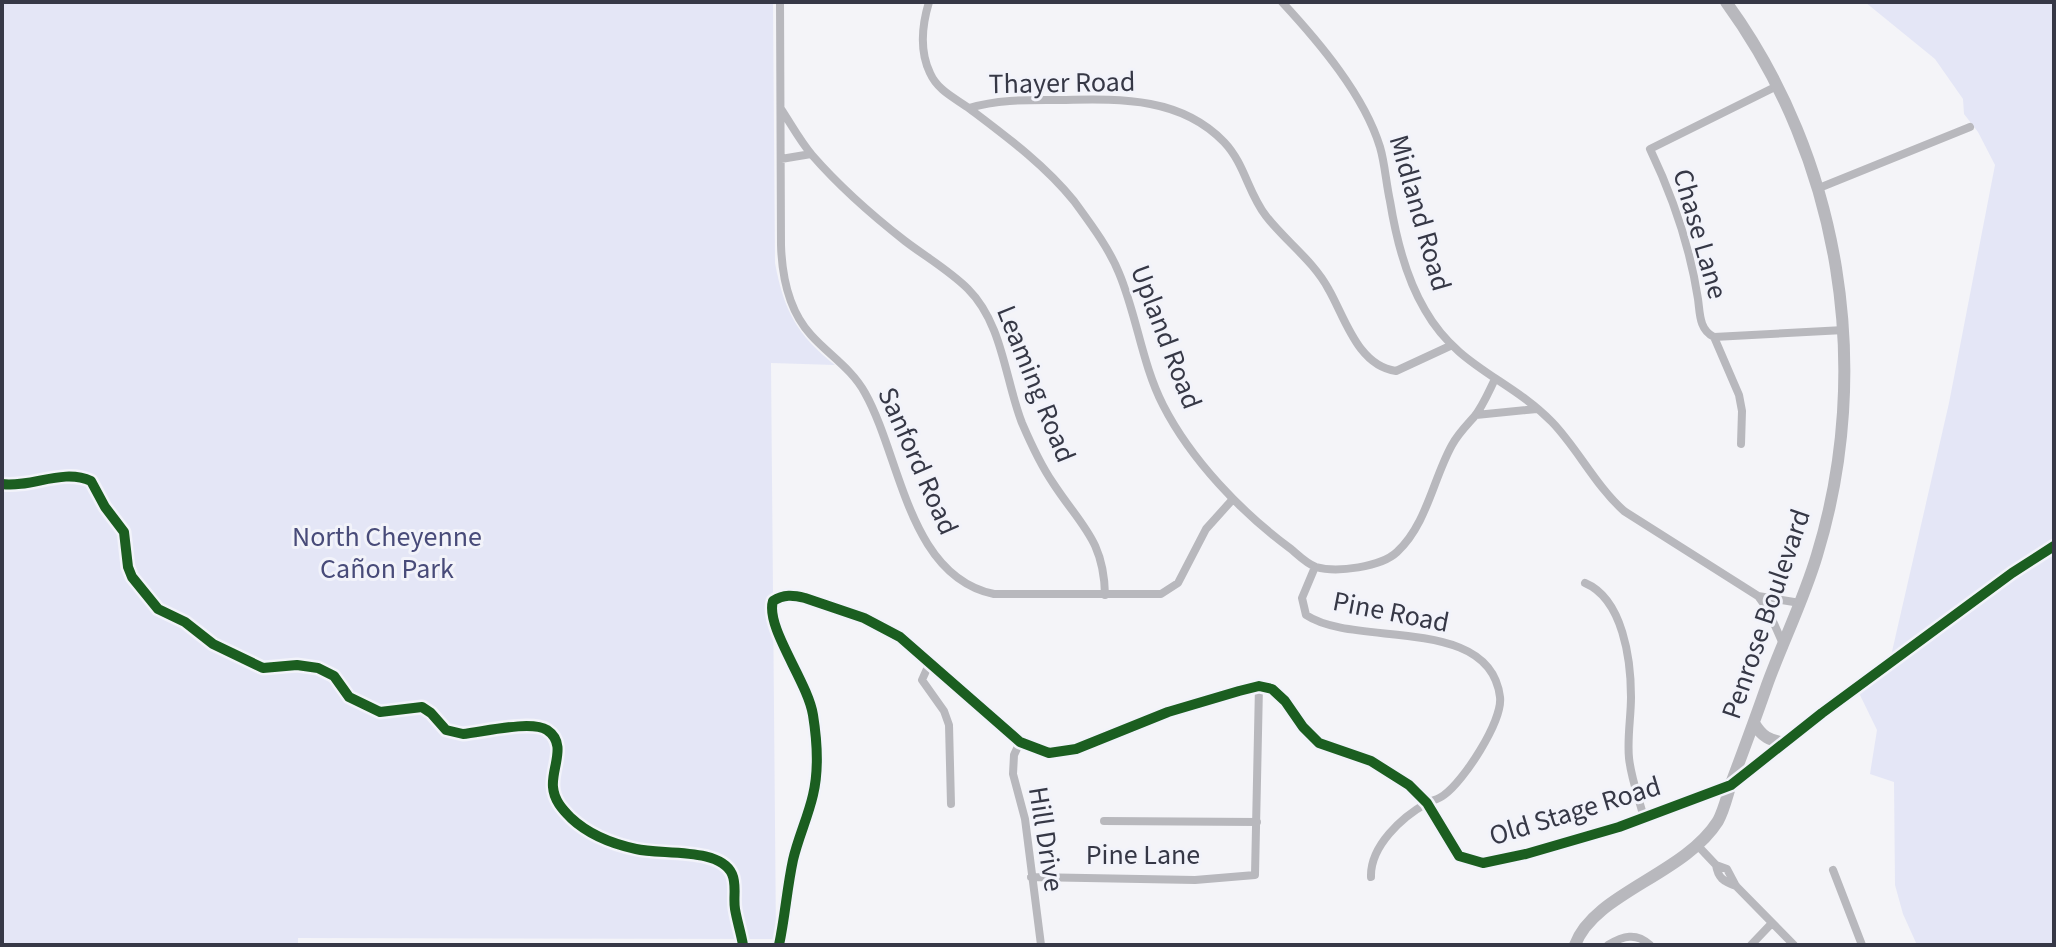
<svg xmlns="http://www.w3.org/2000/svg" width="2056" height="947" font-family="'Source Sans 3',sans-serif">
<rect width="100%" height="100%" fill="#f4f4f8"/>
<path fill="#e4e6f6" d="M2,2H773L775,263C784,311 797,335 835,365L771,363L776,939L298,938V945H2Z
M1865,2H2054V945H1917L1903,914L1895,885L1894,782L1870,774L1877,730L1859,693L1891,656L1949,403L1995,165L1978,132L1964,114L1963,99L1935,59Z"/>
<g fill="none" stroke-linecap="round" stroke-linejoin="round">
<path stroke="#b8b8bd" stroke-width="8" d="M780,2L781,245C782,277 789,311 811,335C829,355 852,369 865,393C901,457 908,576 994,594H1161L1178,583L1206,529L1233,499
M929,2C922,25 919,50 930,73C938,91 955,98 970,109C1007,137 1045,165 1074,201C1090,223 1109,248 1119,273C1137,316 1142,364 1163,405C1191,460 1242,513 1291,549C1298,555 1307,564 1316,567C1337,573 1381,567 1397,552C1427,524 1433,479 1452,445C1458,434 1466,426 1474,417C1483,406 1489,391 1495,379
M1282,2C1319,42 1364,95 1380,147C1385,164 1386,183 1390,201C1396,238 1406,278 1425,310C1458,368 1509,378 1552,422C1578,449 1595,485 1624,511L1758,596L1768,610L1783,644
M1777,86L1650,149C1673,197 1690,247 1698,299C1700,313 1699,330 1714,337L1844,330
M969,108C999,99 1028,100 1059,100C1118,99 1180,96 1224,142C1245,164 1248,193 1266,216C1286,242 1313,260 1329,290C1345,318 1358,366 1396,371L1450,346
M781,109C791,124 800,141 812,155C839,186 873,216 905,241C926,257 950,271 968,289C1003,324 1005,380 1022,423C1031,444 1040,464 1053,483C1081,526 1104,540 1105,595
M781,159L811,154
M1819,188L1970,127
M1714,337L1739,395L1742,411L1741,444
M1476,415L1537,409
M2,484C31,488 63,468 91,481L105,507L124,532L128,567L132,577L158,609L185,622L213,644L263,668L297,665L318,668L334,676L349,697L380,712L422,707L431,713L446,730L463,734C483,732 531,720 547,730C568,744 551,768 553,787C554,800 562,809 571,818C588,834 613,844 636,849C661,855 720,847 732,874C737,885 733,897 735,909C737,921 741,933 743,945
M1315,567L1302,598L1306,615C1355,648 1490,614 1500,697C1503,721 1463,782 1444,795C1439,799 1433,800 1427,803C1402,817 1370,846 1371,877
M1585,583C1623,599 1631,660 1631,697C1631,717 1627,738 1629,758C1631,778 1639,799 1644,818
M1758,596L1800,603
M930,662L922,680L944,711L949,725L951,804
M1020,742L1014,755L1013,774L1025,819L1041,945
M1104,821L1257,822
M1699,847L1716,865L1727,869L1736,886L1794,945
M1716,865C1718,878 1723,881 1736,886
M1833,870L1862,945
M1031,877L1195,880L1255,875L1259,686
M779,945L787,911L794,853L814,791L816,750L810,701L772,617L773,601L780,597L794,595L884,627L930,662L993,721L1020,742L1049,753L1076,749L1168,712L1239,691L1259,686L1272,689L1285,701L1303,727L1319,743L1371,761L1409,785L1427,803L1459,856L1474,862H1493L1580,839L1731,785
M1608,945C1623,936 1636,932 1650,945
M1751,945L1772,923"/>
<path stroke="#b8b8bd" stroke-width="12" d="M1754,723C1762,737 1769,740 1785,743
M1732,784L1822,713L2012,573L2054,546
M1575,945C1594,893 1684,875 1718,821C1725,808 1727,795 1732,781C1744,749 1756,717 1767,685C1783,641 1804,599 1817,555C1874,369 1841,160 1726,2"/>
<g stroke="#f2f3fa" stroke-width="15">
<path id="cycleway" d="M2,484C31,488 63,468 91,481L105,507L124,532L128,567L132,577L158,609L185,622L213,644L263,668L297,665L318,668L334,676L349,697L380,712L422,707L431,713L446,730L463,734C483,732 531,720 547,730C568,744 551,768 553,787C554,800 562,809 571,818C588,834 613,844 636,849C661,855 720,847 732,874C737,885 733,897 735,909C737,921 741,933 743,945
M779,945C785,917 787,888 793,860C798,838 808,817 813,795C819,770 817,740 813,715C808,682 765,627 773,601C784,594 793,595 805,598L864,618L900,637L1020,742L1049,753L1076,749L1168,712L1239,691L1259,686L1272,689L1285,701L1303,727L1319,743L1371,761L1409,785L1427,803L1459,856L1483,863L1526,854L1619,827L1731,785L1822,713L2012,573L2054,546"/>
</g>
<use href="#cycleway" stroke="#1b5e20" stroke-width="10"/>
</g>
<g text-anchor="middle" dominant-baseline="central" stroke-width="6" stroke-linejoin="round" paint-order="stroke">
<g font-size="28" fill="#363846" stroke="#f2f3fa">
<text transform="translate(1062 83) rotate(-1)">Thayer Road</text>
<text transform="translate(1420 213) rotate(74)">Midland Road</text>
<text transform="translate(1700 234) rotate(74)">Chase Lane</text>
<text transform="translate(1166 337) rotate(69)">Upland Road</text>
<text transform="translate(1036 384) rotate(68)">Leaming Road</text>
<text transform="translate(918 461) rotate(66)">Sanford Road</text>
<text transform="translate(1391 612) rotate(11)">Pine Road</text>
<text transform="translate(1766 614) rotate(-71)">Penrose Boulevard</text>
<text transform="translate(1575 811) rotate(-17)">Old Stage Road</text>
<text transform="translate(1046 839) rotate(81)">Hill Drive</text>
<text x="1143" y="855">Pine Lane</text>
</g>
<g font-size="28" fill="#484b79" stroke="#f2f3fa">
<text x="387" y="537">North Cheyenne<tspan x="387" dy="32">Cañon Park</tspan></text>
</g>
</g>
<rect width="2056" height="947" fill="none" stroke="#363846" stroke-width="8"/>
</svg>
